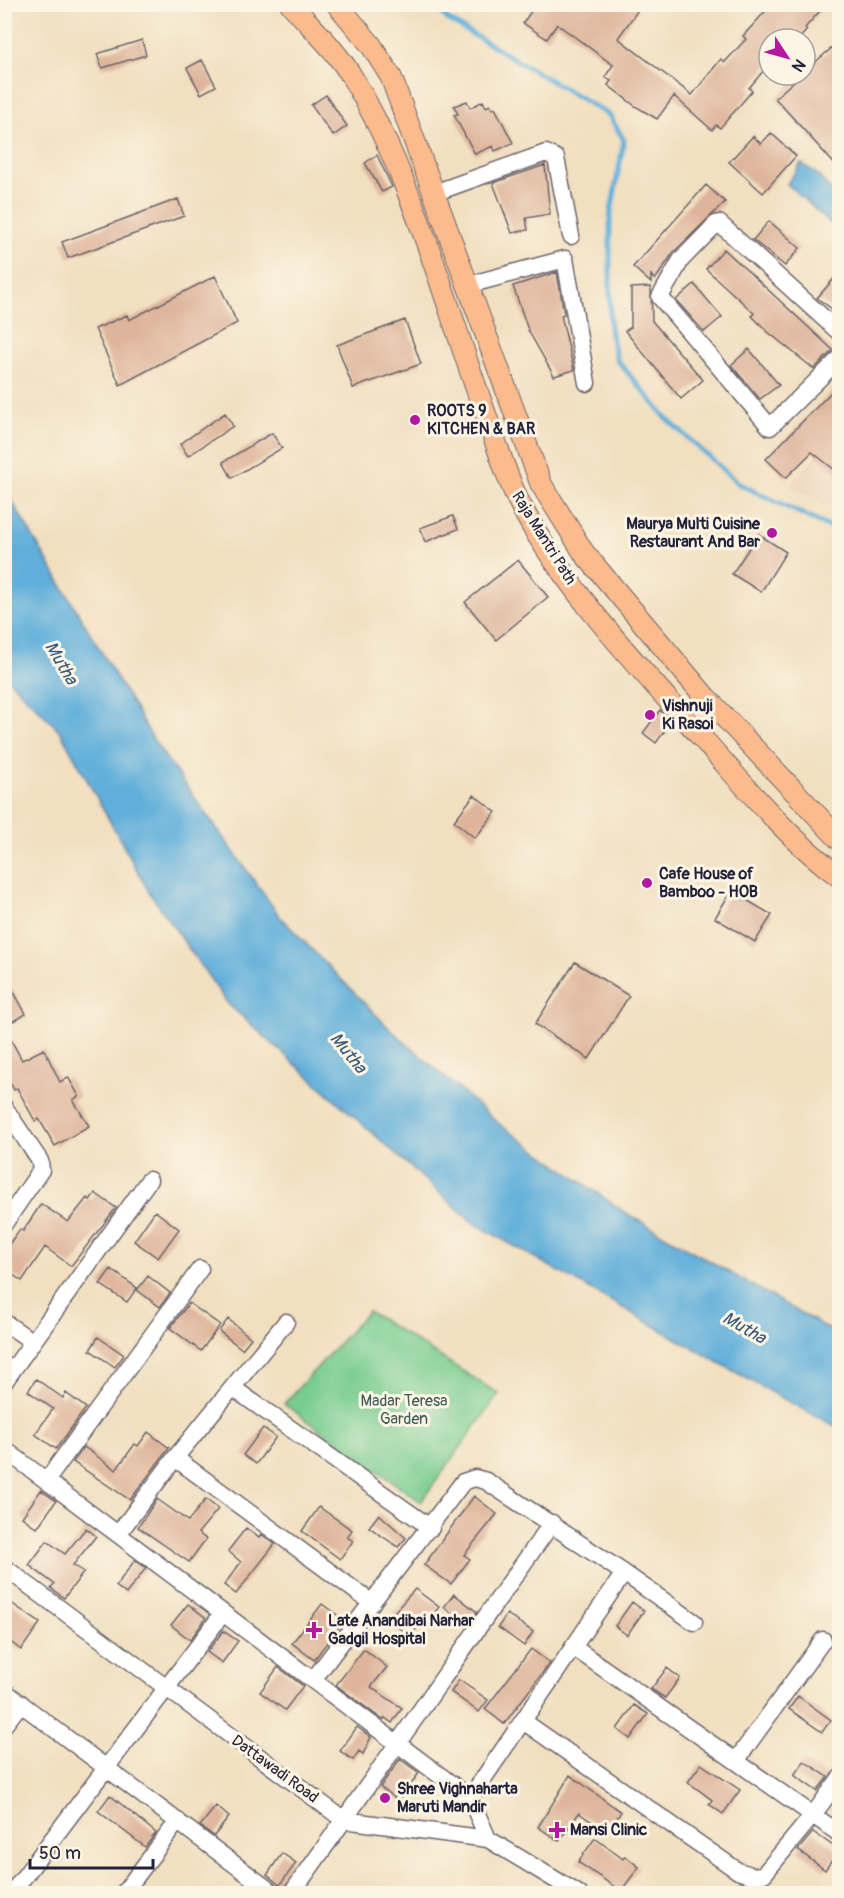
<svg xmlns="http://www.w3.org/2000/svg" width="844" height="1898" font-family="Pangolin,sans-serif">
<rect width="100%" height="100%" fill="#fcf5e5"/>
<filter id="ink" filterUnits="userSpaceOnUse"><feTurbulence type="fractalNoise" baseFrequency=".0167" numOctaves="2"/><feDisplacementMap in="SourceGraphic" scale="12" xChannelSelector="R" yChannelSelector="G"/><feConvolveMatrix kernelMatrix="1 2 1 2 8 2 1 2 1" color-interpolation-filters="sRGB"/></filter>
<filter id="wash" filterUnits="userSpaceOnUse"><feTurbulence type="fractalNoise" baseFrequency=".008" numOctaves="4" result="noise"/><feDisplacementMap in="SourceGraphic" scale="24" xChannelSelector="R" yChannelSelector="G"/><feGaussianBlur stdDeviation="1.35" result="paint"/><feColorMatrix in="noise" values="0 0 0 0 0 0 0 0 0 0 0 0 0 0 0 0 0 1.4 0 .05"/><feComposite in="paint" operator="in"/></filter>
<g filter="url(#wash)">
<rect width="100%" height="100%" fill="#f1dfc0"/>
<path fill="#ecd2b9" d="M839,432V511L788,486Z"/>
<path fill="#77cc90" stroke="#4c7766" stroke-width="1.5" d="M368,1311L499,1394L421,1502L284,1404Z"/>
<path fill="#61afda" stroke="#42688a" stroke-width="1.5" d="M801,163L817,174L839,200V214L831,224L787,184Z
M4,488L156,744L281,918L391,1030L503,1127L626,1213L839,1335V1428L776,1395L472,1222L228,1004L149,892L60,731L5,676Z"/>
<g fill="none" stroke-linecap="round" stroke-linejoin="round">
<path stroke="#61afda" stroke-width="5" d="M435,4L447,19L609,115L624,140L610,217V329L617,360L667,419L739,484L840,532"/>
</g>
<g id="blocks">
<path fill="#deb49a" d="M536,4H630L638,10L618,38L692,95L721,59L725,62L746,39L743,36L772,4H826L805,28L807,30L799,39H769V64L749,88L752,91L720,128L716,125L712,130L674,96L657,119L635,106L608,85L611,81L605,77L613,65L557,24L547,39L523,23Z
M142,40L146,55L102,68L97,54Z
M840,41V170L775,98L801,75H805V71Z
M202,60L216,86L201,94L187,68Z
M326,95L347,126L333,136L311,105Z
M467,101L470,108L483,101L486,107L490,105L492,109L495,108L513,143L495,151L493,146L475,154L454,115L458,114L454,106Z
M771,133L796,156L763,193L729,162L753,136L761,144Z
M377,155L392,187L382,192L365,163Z
M545,165L550,214L526,218L528,230L512,233L493,183Z
M706,185L725,202L673,253L655,280L651,275V283L633,267Z
M178,199L184,216L68,258L62,242Z
M769,221L800,248L785,266L753,240Z
M724,249L833,350L814,369L768,332L752,316L754,313L706,269Z
M557,272L564,314L561,315L574,370L554,376L528,330L513,286Z
M840,272V315L817,298Z
M215,276L237,323L120,385L95,329L127,315L129,320Z
M694,284L722,317L704,332L676,300Z
M651,287L652,321L703,380L681,399L625,331L631,327V288Z
M405,320L421,364L353,388L337,345Z
M749,349L779,385L760,399L731,365Z
M840,383V474L812,452L786,478L766,459Z
M225,413L233,426L188,456L180,444Z
M272,433L282,448L232,478L223,462Z
M453,516L458,529L425,542L420,528Z
M758,534L786,552L761,592L732,574Z
M518,560L548,597L496,640L465,602Z
M660,710L671,722L656,743L643,733Z
M474,795L496,812L475,838L454,821Z
M731,891L772,915L755,942L715,918Z
M575,962L629,996L589,1059L535,1024Z
M4,974L26,1014L4,1026Z
M4,1027L22,1060L44,1049L60,1082L68,1077L79,1096L73,1100L89,1126L55,1146L39,1119L35,1121L17,1088L14,1090L4,1071Z
M95,1193L116,1208L71,1266L45,1247L22,1281L4,1269V1251L20,1229L23,1231L41,1204L68,1222L87,1198L90,1200Z
M155,1211L179,1229L158,1258L134,1241Z
M111,1269L137,1288L127,1302L100,1284Z
M148,1276L170,1293L160,1307L137,1290Z
M189,1303L220,1325L201,1351L170,1328Z
M228,1319L251,1338L242,1349L219,1331Z
M98,1337L124,1355L115,1367L90,1350Z
M36,1379L63,1398L66,1393L86,1408L56,1449L35,1434L53,1409L28,1391Z
M263,1428L276,1437L256,1464L243,1455Z
M148,1432L169,1448L130,1500L73,1462L84,1447L116,1470L135,1444L138,1446Z
M41,1490L56,1501L37,1528L22,1517Z
M474,1496L497,1514L464,1555L470,1559L451,1584L424,1565Z
M157,1499L188,1521L206,1499L218,1509L198,1533L206,1539L189,1562L138,1527Z
M319,1507L352,1530L347,1537L353,1541L340,1559L302,1531Z
M379,1514L406,1538L398,1547L369,1527Z
M86,1528L96,1536L73,1565L84,1572L64,1598L51,1588L54,1584L29,1565L47,1541L65,1554Z
M246,1528L259,1538L261,1534L275,1544L236,1594L224,1585L241,1562L228,1551Z
M135,1560L146,1568L126,1594L116,1586Z
M415,1589L439,1607L429,1620L425,1617L410,1637L388,1619Z
M454,1594L477,1612L467,1625L444,1607Z
M4,1598L40,1623L21,1650L4,1637Z
M632,1602L644,1611L627,1635L615,1626Z
M188,1604L206,1618L190,1640L171,1625Z
M322,1604L344,1620L314,1660L292,1643Z
M507,1614L533,1632L524,1646L498,1627Z
M223,1631L238,1641L222,1663L207,1652Z
M364,1649L387,1667L371,1687L402,1708L392,1723L385,1718L383,1720L336,1685Z
M531,1649L550,1663L504,1724L485,1709Z
M278,1667L303,1686L285,1710L260,1692Z
M667,1668L680,1678L665,1698L651,1689Z
M459,1680L488,1700L479,1712L451,1692Z
M798,1696L831,1720L822,1732L789,1709Z
M634,1705L648,1714L630,1739L617,1729Z
M357,1727L371,1737L363,1754L359,1751L353,1760L340,1751Z
M400,1759L419,1773L399,1801L380,1787Z
M804,1761L828,1777L817,1791L794,1775Z
M701,1764L740,1790L723,1814L709,1804L712,1800L688,1782Z
M570,1775L621,1812L607,1832L579,1813L559,1841L538,1827Z
M110,1795L156,1833L145,1847L98,1811Z
M216,1806L229,1817L214,1836L200,1826Z
M813,1832L839,1850L825,1870L798,1850Z
M595,1838L623,1859L625,1856L639,1867L621,1891L578,1862Z
M282,1853L296,1863L280,1885L267,1875Z"/>
</g>
</g>
<g filter="url(#ink)">
<use href="#blocks" fill-opacity="0" stroke="#6a646a" stroke-width="1.5"/>
<g fill="none" stroke-linecap="round" stroke-linejoin="round">
<g stroke="#6a646a" stroke-width="19">
<path id="minor" d="M434,193L546,153L556,158L571,236
M468,285L565,259L587,383
M840,333L719,223L716,224L681,260L660,297L770,427L840,358
M4,1107L40,1161L41,1170L4,1224
M4,1322L33,1342
M4,1382L149,1180
M233,1388L431,1528
M4,1449L470,1798L488,1839
M175,1458L372,1603
M47,1480L200,1269
M118,1534L175,1458L286,1322
M4,1567L344,1820L488,1839L579,1894
M573,1647L840,1834
M313,1680L463,1482L475,1478L486,1481L624,1573
M4,1691L274,1894
M523,1721L738,1871L754,1876L764,1874L813,1815L840,1778
M4,1725L21,1703
M736,1761L823,1640
M470,1798L624,1573L694,1622
M11,1894L223,1613
M123,1894L178,1821
M288,1894L294,1890C381,1769 465,1645 552,1523"/>
</g>
<g stroke="#6a646a" stroke-width="23">
<path id="major" d="M291,4C312,28 336,50 352,77C416,184 446,308 489,424C498,448 506,474 517,498C558,582 641,669 703,739C746,787 788,839 840,877
M337,4L371,45L391,77L541,484L584,553L702,693L840,840"/>
</g>
<use href="#minor" stroke="#fff" stroke-width="16"/>
<use href="#major" stroke="#fbbb8d" stroke-width="21"/>
</g>
</g>
<g fill="#b5179e" stroke="#fcf5e5" stroke-width="2">
<circle cx="415" cy="420" r="6"/>
<circle cx="772" cy="533" r="6"/>
<circle cx="650" cy="715" r="6"/>
<circle cx="647" cy="883" r="6"/>
<path d="M311 1621h6v6h6v6h-6v6h-6v-6h-6v-6h6z"/>
<circle cx="385" cy="1798" r="6"/>
<path d="M554 1821h6v6h6v6h-6v6h-6v-6h-6v-6h6z"/>
</g>
<g text-anchor="middle" dominant-baseline="central" stroke-width="6" stroke-linejoin="round" paint-order="stroke">
<g font-size="16" font-weight="bold" fill="#22223b" stroke="#fcf5e5" text-anchor="start">
<text x="427" y="411">ROOTS 9<tspan x="427" dy="18">KITCHEN &amp; BAR</tspan></text>
<text x="760" y="524" text-anchor="end">Maurya Multi Cuisine<tspan x="760" dy="18">Restaurant And Bar</tspan></text>
<text x="662" y="706">Vishnuji<tspan x="662" dy="18">Ki Rasoi</tspan></text>
<text x="659" y="874">Cafe House of<tspan x="659" dy="18">Bamboo - HOB</tspan></text>
<text x="328" y="1621">Late Anandibai Narhar<tspan x="328" dy="18">Gadgil Hospital</tspan></text>
<text x="397" y="1789">Shree Vighnaharta<tspan x="397" dy="18">Maruti Mandir</tspan></text>
<text x="570" y="1830">Mansi Clinic</text>
</g>
<g font-size="16" fill="#22223b" stroke="#fcf5e5">
<text transform="translate(544 538) rotate(58)">Raja Mantri Path</text>
<text transform="translate(275 1769) rotate(36)">Dattawadi Road</text>
</g>
<g font-size="16" fill="#405e59" stroke="#fcf5e5">
<text x="404" y="1401">Madar Teresa<tspan x="404" dy="18">Garden</tspan></text>
</g>
<g font-size="18" font-style="italic" fill="#3b5a7b" stroke="#fcf5e5">
<text transform="translate(61 663) rotate(59)">Mutha</text>
<text transform="translate(348 1053) rotate(51)">Mutha</text>
<text transform="translate(744 1328) rotate(30)">Mutha</text>
</g>
</g>
<rect width="844" height="1898" fill="none" stroke="#fcf5e5" stroke-width="24"/>
<g transform="translate(787 57) rotate(126)"><circle r="28" fill="#fcf5e5" stroke="#a5a1a1" stroke-width="1.5"/>
<path d="M0-4.5L10 22L0 15L-10 22Z" fill="#b5179e"/>
<text y="-9" font-size="16" font-weight="bold" text-anchor="middle" fill="#22223b">N</text>
</g>
<path d="M30 1859v9h123v-9" fill="none" stroke="#22223b" stroke-width="3"/>
<text x="39" y="1859" font-size="18" fill="#22223b" stroke="#fcf5e5" stroke-width="4.5" paint-order="stroke">50 m</text>
</svg>
